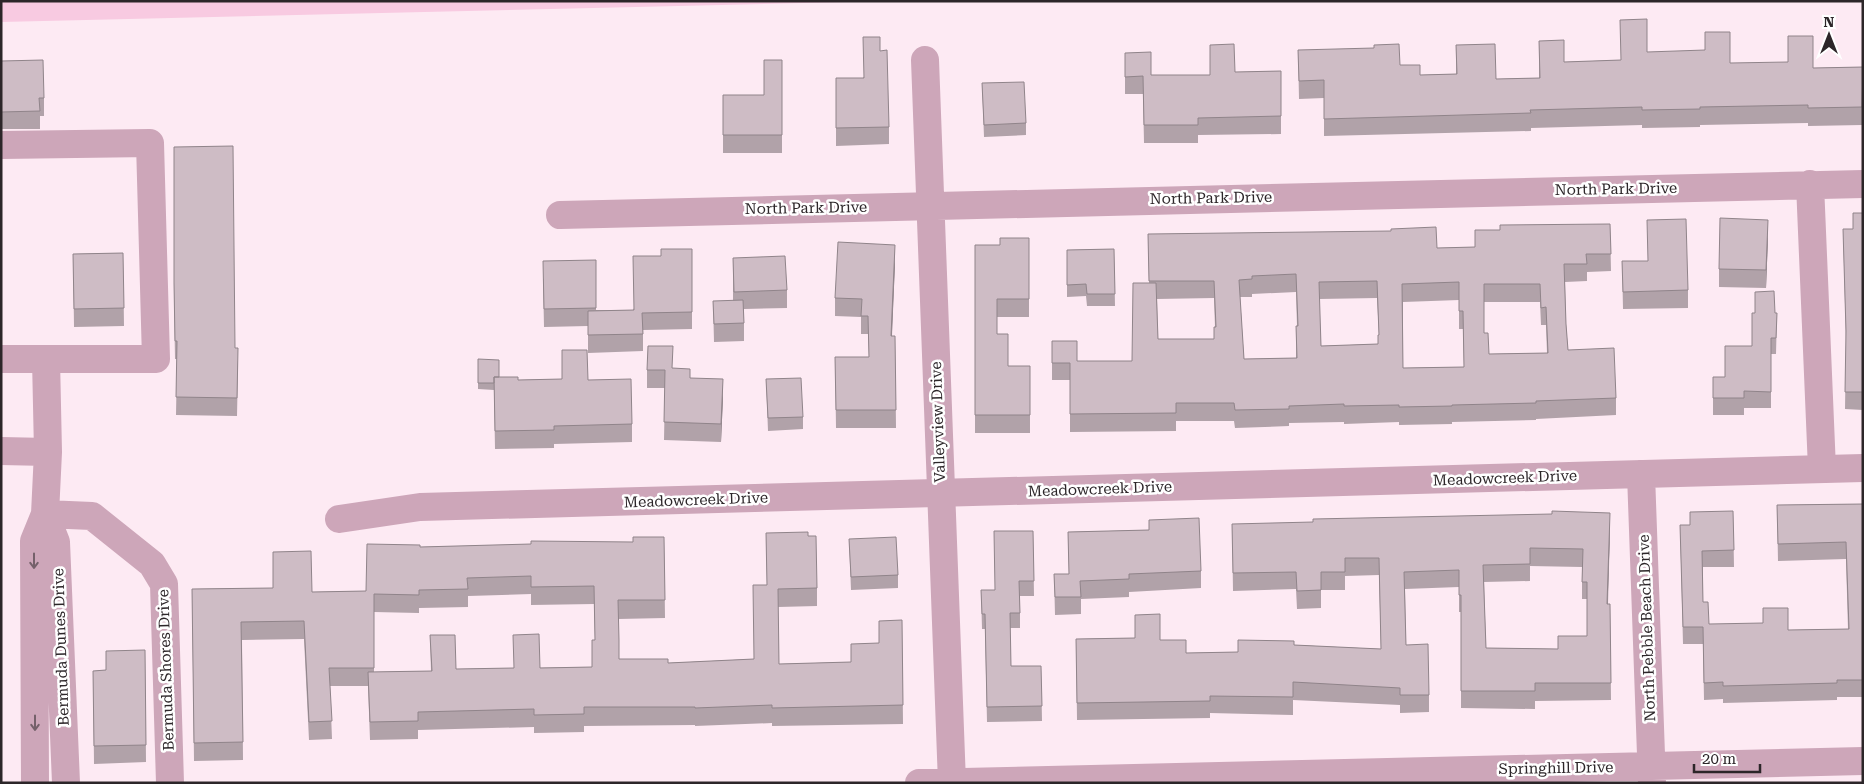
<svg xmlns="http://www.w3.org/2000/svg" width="1864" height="784" font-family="'Roboto Serif',serif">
<rect width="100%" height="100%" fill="#fdeaf3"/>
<path fill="#f8cae1" d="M1,1H886L1,22Z"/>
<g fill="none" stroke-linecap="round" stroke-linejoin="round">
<path stroke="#cda6b9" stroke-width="28" d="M925,60L952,783
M1,145L150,143L156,359H1
M1810,184L1822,469
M560,215L1863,184
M1,451L48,452
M1641,474L1652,783
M45,514L92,516L152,564L164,584L170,783
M45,514L56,542L66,783
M339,519L420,507L1863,468
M35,783L34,541L45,514L48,452L46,359
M919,783L1863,761"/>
</g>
<path fill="#b1a2a9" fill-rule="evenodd" d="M1539,41L1564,62L1621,60L1647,52L1730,63L1813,68L1863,67L1862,125L1808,126V123L1700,125V127L1642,128V125L1531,128V131L1324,136V98L1299,99L1298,50L1400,65L1420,75L1456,74V45L1496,79L1539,78Z
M880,51L889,127V144L836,146V78H863Z
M1125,53L1151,75H1210L1235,72L1281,71V134L1198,135V143H1144L1143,94H1125Z
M782,60V153H723V95H764Z
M1,61L44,98V116H40V129H1Z
M982,83L1026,123V135L984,137Z
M174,147L235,348L238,366L237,416L176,415L177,359H175L174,301Z
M1863,213V410L1845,409L1846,342L1843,229H1853Z
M1610,224L1611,271L1587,272V281L1565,282L1566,324L1568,350L1616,398V415L1536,419V420L1452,422V424L1399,425V422L1344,424V422L1289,423V426L1235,428L1234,421H1176V431L1070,432V380H1052V341L1077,361H1132L1149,283L1148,234L1437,248L1475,247L1500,230ZM1296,292L1297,326H1296V358L1244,359L1240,297H1252V294ZM1214,298L1215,327L1214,339H1158L1157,299ZM1377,298L1379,335L1378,344L1321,346L1319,299ZM1459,300V329H1463L1464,367L1403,368V302ZM1484,302H1540L1541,325H1546L1547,353L1489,354L1484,333Z
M1029,238V317H997V334L1008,366H1030V433H975V245H1000Z
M1768,238L1766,288L1719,287V269Z
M692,249V329L643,330V351L588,353V326L544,327L543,279L596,260V310H633L661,256Z
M1114,249L1115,306H1087L1086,296L1067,297V250Z
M123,253L124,326L74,327L73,254Z
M733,258L787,290V308L744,309V341L714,342L713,301H733Z
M1622,261H1647L1688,290V308L1623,309Z
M895,263L892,336H895L896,428H836L835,357H869L868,334H861V317L835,316V298Z
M1755,292L1775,313H1777L1776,354H1771V408H1744V415H1713V377H1725L1752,346L1755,313Z
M562,350L588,380L632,424V442L554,444V448L495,449L494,390L478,389V359L499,377L518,380L562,379Z
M672,368L723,397L721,442L664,440L665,388H647V370Z
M766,379L803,417V429L768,431Z
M1863,504V697H1837V700L1723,703V699L1704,700L1703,644H1683L1680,525H1690L1733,511L1734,567H1703V602L1709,624L1788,630L1848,629L1846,559L1778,561L1777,505Z
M1149,520L1201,571V588L1129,592V597L1081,599V614L1055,615L1054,574H1069L1068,532L1149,530Z
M1232,524L1610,530L1608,604H1610L1611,700L1535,701V709L1461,708V612H1459V587L1405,589L1406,645L1429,695V712L1400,713V705L1293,700V715L1210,713V718L1077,720L1076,639L1135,638V615L1160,640L1186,653L1238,652L1294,645L1381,649L1379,575L1345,576V590H1321V608L1297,609L1296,589L1233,591ZM1530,566L1582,567V599H1587V636L1558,649L1486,648L1484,582L1530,581Z
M1033,531L1034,596H1020V628H1010L1011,666H1041L1042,721L987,722L985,629H982L981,590H995Z
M766,533L808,536L817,588V606L778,607L779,664L851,662L879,643L902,620L903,724L772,726V723L695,726V725L584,726V732L534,733V727L418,730V739L370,740L368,686H330L332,739L309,740L304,639L242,640L243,760L194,761L192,589L273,588V552L312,592L366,591L420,547L633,542L664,537L665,618L618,619L619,659L668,663L754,659L767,585ZM531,594V605L594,604L595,640L592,667L456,669L430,635L431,671L374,672V612L419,613V608L468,607V596Z
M849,539L898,575V588L851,590Z
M145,650L146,762L94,764L93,671L106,670Z"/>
<path fill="#90848a" d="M1768,220V238L1766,288V270Z
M895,245V263L891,354V336Z
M723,379V397L721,442V424Z
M1610,513V530L1607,622V604Z"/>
<path fill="#cebcc5" stroke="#90848a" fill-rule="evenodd" d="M1647,19V52L1705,50V32H1730V63L1788,62V36H1813V68L1863,67L1862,107L1808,108V105L1700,107V109L1642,110V107L1530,110L1531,113L1324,119V80L1299,81L1298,50L1374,48V45L1399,44L1400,65H1420V75L1457,74L1456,45L1495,44L1496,79L1540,78L1539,41L1564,40V62L1621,60L1620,20Z
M863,37H880V51L887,50L889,127L836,128V78H864Z
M1234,44L1235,72L1281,71V116L1198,118V125H1144L1143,76L1125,77V53L1151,52V75H1210V45Z
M43,60L44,98H39L40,111L1,112V61Z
M764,60H782V135H723V95H764Z
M1024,82L1026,123L984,125L982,83Z
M233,146L235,348H238L237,398L176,397L177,341H175L174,283V147Z
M1853,213H1863V392H1845L1846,331L1843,229H1853Z
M1720,218L1768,220L1766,270L1719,269Z
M1686,219L1688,290L1623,292L1622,261H1648L1647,220Z
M1610,224L1611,254H1586L1587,264H1564L1566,324L1568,350L1614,348L1616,398L1536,401V403L1452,405V406L1399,407V405L1344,406V404L1289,406V409L1235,410L1234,403H1176V413L1070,414V363H1052V341H1077V361H1132L1133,283H1156L1158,339H1214V327H1216L1214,281H1149L1148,234L1391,231V229L1436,227L1437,248L1475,247V230H1500V225ZM1296,274L1298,326H1296L1297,358L1244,359L1239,280L1252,279V276ZM1377,281L1379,335H1378V344L1321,346L1319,282ZM1459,282V311H1463L1464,367L1403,368L1402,284ZM1484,284H1540L1541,308L1546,307L1548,353L1489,354L1488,333H1484Z
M1000,238H1029V299H997V334H1008V366H1030V415H975V245H1000Z
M838,242L895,245L891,336H895L896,410H836L835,357H869L868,316H861L862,299L835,298Z
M661,249H692V312L642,313L643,334L588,335V311L634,310L633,256H661Z
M1114,249L1115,294H1087L1086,284L1067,285V250Z
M123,253L124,308L74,309L73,254Z
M785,256L787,290L734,292L733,258Z
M596,260V308L544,309L543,261Z
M1774,291L1775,313H1777L1776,338H1771V392L1744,391V398H1713V377H1725V346H1752V313H1755V292Z
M743,300L744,323L714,324L713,301Z
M648,346H673L672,368L690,369V378L723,379L721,424L664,422L665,370H647Z
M562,350H587L588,380L631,379L632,424L554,426V430L495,431L494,377H518V380L562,379Z
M478,359L499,360V377H494V383H478Z
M801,378L803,417L768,418L766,379Z
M1863,504V680H1837V683L1723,686V682L1704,683L1703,627H1683L1680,525H1690V512L1733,511L1734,550L1702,551L1703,602H1708L1709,624L1763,623V608H1788V630L1849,629L1846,542L1778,544L1777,505Z
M1552,511L1610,513L1607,604H1610L1611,683H1535V691H1461V595H1459V570L1404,572L1406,645L1428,644L1429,695H1400V688L1293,682V697L1210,696V701L1077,703L1076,639L1135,638V615L1160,614V640H1186V653L1238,652V640L1294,641V645L1381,649L1379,558H1345V572H1321V590L1297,591L1296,572L1233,573L1232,524L1313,522V519L1552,514ZM1530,548L1583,549L1582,582H1587V636H1558V649L1486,648L1483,565L1530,564Z
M1199,518L1201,571L1129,574V579L1080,581L1081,597H1055L1054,574H1069L1068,532L1149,530V520Z
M994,531H1033L1034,581H1019L1020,613H1010L1011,666H1041L1042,706L987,707L985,614H982L981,590H995Z
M808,532V536H816L817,588L778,589L779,664L851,662V644L879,643V621L902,620L903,705L772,708V705L695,708V707H584V714L534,715V709L418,712V721L370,722L368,672L432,671L430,635H455L456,669L514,668L513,635L539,634L540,668L592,667V640H595L594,586L531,587V576L467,578L468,589L419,590V595L374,594V668H329L332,721L309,722L304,621L241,622L243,742L194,743L192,589L273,588V552L311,551L312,592L366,591L367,544L420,545V547L531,544V541L633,542V537H664L665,600H618L619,640V659H668V663L754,659L753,585H767L766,533Z
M896,537L898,575L851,577L849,539Z
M145,650L146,745L94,746L93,671L106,670V651Z"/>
<defs><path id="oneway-shaft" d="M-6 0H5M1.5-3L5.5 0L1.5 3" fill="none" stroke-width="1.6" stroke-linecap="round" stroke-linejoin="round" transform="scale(1.25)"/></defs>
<g stroke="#74606a">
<use href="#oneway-shaft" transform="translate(34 561) rotate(90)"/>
<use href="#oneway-shaft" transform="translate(35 723) rotate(90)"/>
</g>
<g text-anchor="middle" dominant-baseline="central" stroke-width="5" stroke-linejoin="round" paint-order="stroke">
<g font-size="15" fill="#2c2629" stroke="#fff">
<text transform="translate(1616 189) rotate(-1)">North Park Drive</text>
<text transform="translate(1211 198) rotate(-1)">North Park Drive</text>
<text transform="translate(806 208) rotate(-1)">North Park Drive</text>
<text transform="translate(938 422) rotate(-92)">Valleyview Drive</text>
<text transform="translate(1505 478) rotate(-2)">Meadowcreek Drive</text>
<text transform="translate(1100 489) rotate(-2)">Meadowcreek Drive</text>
<text transform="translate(696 500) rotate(-2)">Meadowcreek Drive</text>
<text transform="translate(1647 628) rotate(-92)">North Pebble Beach Drive</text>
<text transform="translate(61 647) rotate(-92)">Bermuda Dunes Drive</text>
<text transform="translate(166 670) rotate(-92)">Bermuda Shores Drive</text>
<text transform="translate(1556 768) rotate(-1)">Springhill Drive</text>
</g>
</g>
<rect width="1864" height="784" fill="none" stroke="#2c2629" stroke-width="5"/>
<g transform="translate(1829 35)" stroke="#ffffff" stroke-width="4" paint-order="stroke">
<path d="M0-4L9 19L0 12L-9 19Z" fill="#2c2629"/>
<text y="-8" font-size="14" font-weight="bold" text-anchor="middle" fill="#2c2629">N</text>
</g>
<path d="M1694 764v8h66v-8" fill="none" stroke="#2c2629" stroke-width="2.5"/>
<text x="1702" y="764" font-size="15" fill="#2c2629" stroke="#ffffff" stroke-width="4" paint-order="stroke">20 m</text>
</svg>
